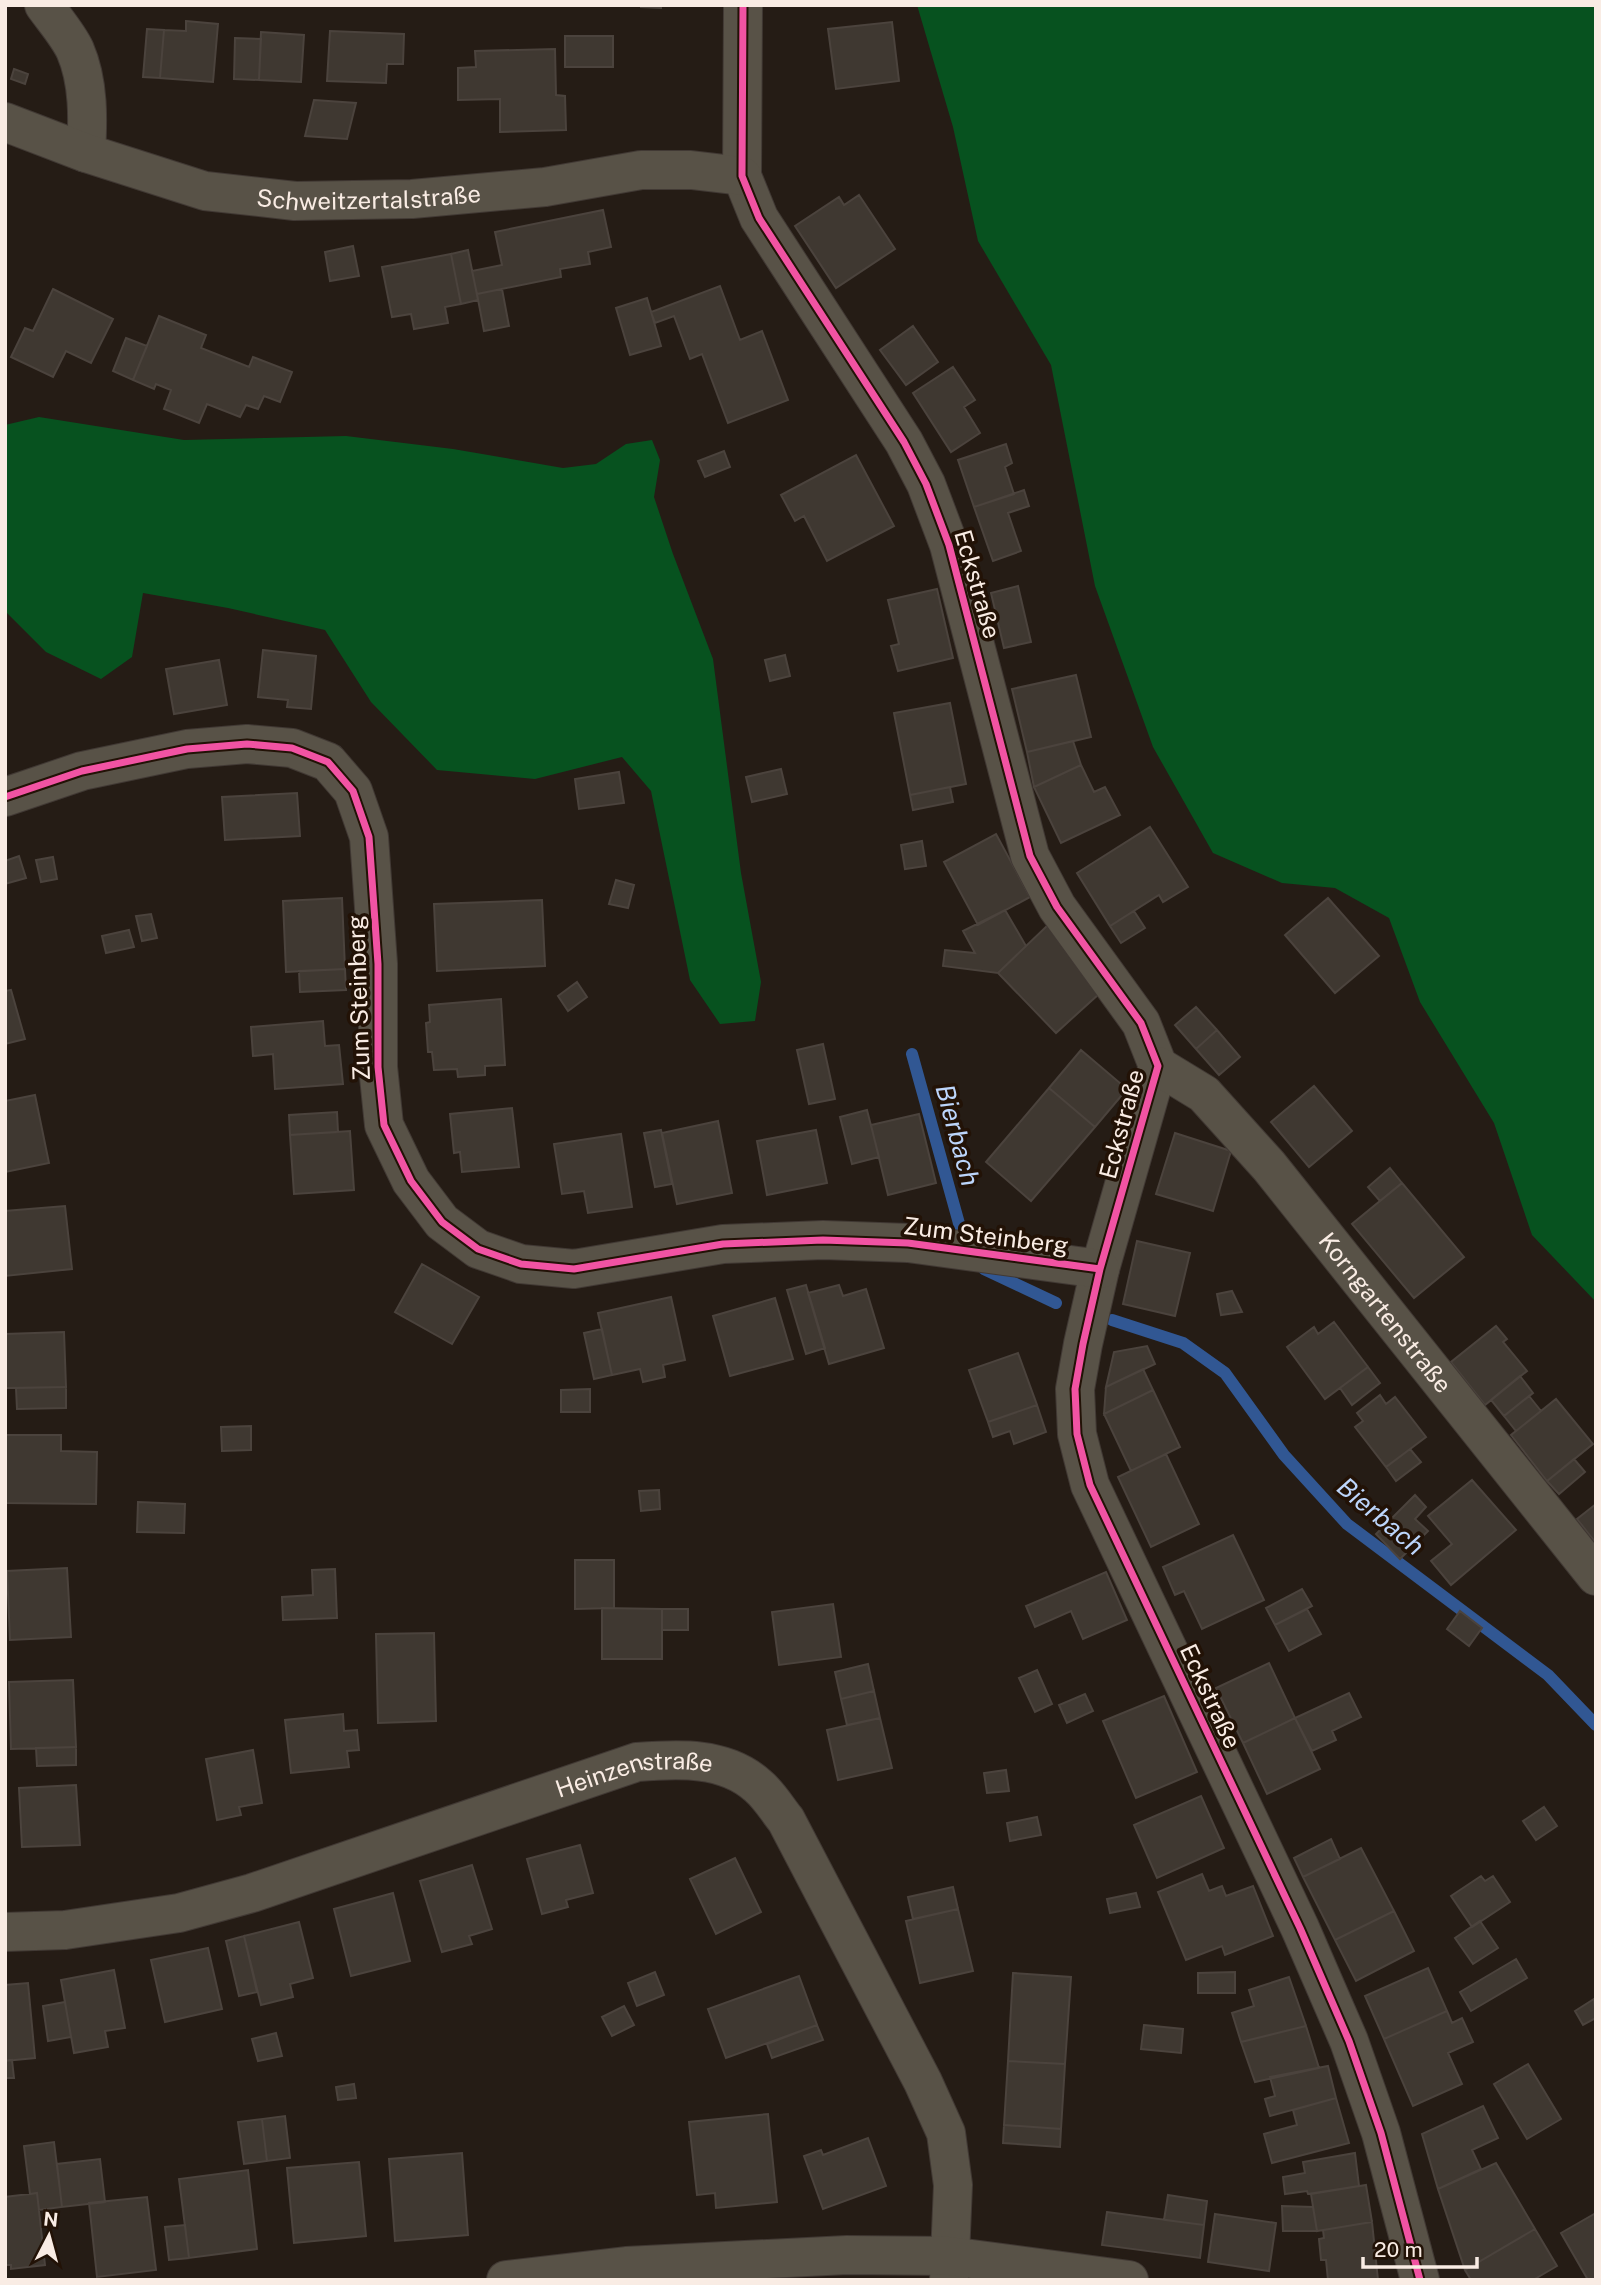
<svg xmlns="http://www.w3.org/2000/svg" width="1601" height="2285" font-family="'Public Sans',sans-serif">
<rect width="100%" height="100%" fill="#251c15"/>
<path fill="#07521f" d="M917,5H1596V1302L1532,1235L1494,1123L1420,1002L1389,918L1335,888L1282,883L1213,853L1153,747L1095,586L1051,365L978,241L953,127Z
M39,417L184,440L346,436L453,449L563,468L596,464L626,444L652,440L660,460L654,497L673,554L713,659L741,873L761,982L755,1021L720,1024L690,980L651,791L622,757L535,779L437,770L371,702L325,630L228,608L143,593L132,657L101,679L46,652L5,611V425Z"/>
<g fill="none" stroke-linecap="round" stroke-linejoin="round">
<path stroke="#315793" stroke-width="12" d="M912,1054L960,1227
M984,1269L1056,1303
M1112,1320L1183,1343L1225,1373L1284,1455L1347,1524L1548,1675L1596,1725"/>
</g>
<path fill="#3f3831" stroke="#4b433d" stroke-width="2" d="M641,5H661V8L641,7Z
M186,21L218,24L213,82L160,78L164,30L186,31Z
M892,22L899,81L836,89L828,29Z
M147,29L164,30L160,78L143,77Z
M330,31L404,34L403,64H387L386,83L327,81Z
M261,32L304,35L301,82L259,80Z
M565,36H613V67H565Z
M235,38L261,39L259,80L234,79Z
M555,49L556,95L565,96L566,130L500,132V99L458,100V68L476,67L475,51Z
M14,69L28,74L25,84L11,79Z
M314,100L356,103L347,139L305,136Z
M859,195L895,249L836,288L795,226L839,197L844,205Z
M603,210L611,247L588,252L590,264L560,269L561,277L477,294L472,271L502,265L495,232Z
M353,246L359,276L330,281L325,252Z
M468,250L478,300L461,304L451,254Z
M451,254L461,304L445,307L448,323L414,329L411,314L392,317L382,267Z
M720,286L740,340L762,331L788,400L728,423L702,354L690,359L674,316L655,323L651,312Z
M53,289L113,319L91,363L66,351L53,377L11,357L25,328L33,331Z
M502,289L509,326L484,331L477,294Z
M647,298L661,346L630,355L616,308Z
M159,316L206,335L201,348L249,367L253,357L292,372L280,402L264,396L258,409L246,405L240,417L207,404L199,423L164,409L171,390L156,384L154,389L133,380Z
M913,326L938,362L906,385L880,350Z
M126,338L147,346L133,380L113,371Z
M953,367L975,400L964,407L980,433L951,452L913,393Z
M1006,444L1012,463L1005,467L1014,494L974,507L958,460Z
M724,451L730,467L705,477L698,461Z
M856,455L894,526L827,561L804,516L795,521L781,495Z
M1024,490L1029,506L1008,513L1021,551L993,561L974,507Z
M1018,586L1031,642L1004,648L991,593Z
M937,589L953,658L898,671L891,646L899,644L888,600Z
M263,650L316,656L311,709L287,707L288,700L258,697Z
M785,655L790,676L770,681L765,660Z
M219,660L227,705L174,714L166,669Z
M1076,675L1091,737L1027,752L1012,689Z
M950,703L966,784L910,795L894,713Z
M1073,741L1081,765L1034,787L1027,752Z
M1081,765L1094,792L1105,787L1120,815L1061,843L1034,787Z
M781,769L787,794L752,802L746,777Z
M619,772L624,803L579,809L575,779Z
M950,787L953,802L913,810L910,795Z
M297,793L300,836L225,840L222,797Z
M1150,827L1188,887L1163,902L1159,895L1110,926L1077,873Z
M996,834L1030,897L978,925L944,862Z
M922,841L926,866L905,869L901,845Z
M19,856L26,878L5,884V861Z
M53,857L57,879L41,882L36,860Z
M616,880L634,885L628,908L609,904Z
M342,898L345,969L286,972L283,901Z
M1328,898L1379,956L1335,993L1285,935Z
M542,900L545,966L437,971L434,904Z
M1005,910L1026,946L998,973L943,966L945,950L975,953L963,931Z
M1134,911L1145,928L1121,943L1110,926Z
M151,914L157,938L142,941L136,916Z
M1049,924L1100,993L1056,1033L998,973Z
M129,930L134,947L106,953L102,936Z
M345,969L346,990L300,992L299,971Z
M577,982L587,997L568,1011L558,996Z
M11,990L25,1039L5,1044V991Z
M501,999L505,1065L485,1066V1075L458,1077L457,1069L434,1070L432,1052H428L426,1023L430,1022L429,1005Z
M1196,1007L1217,1030L1196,1049L1175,1025Z
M323,1021L325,1046L339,1045L343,1084L275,1089L273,1054L253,1056L251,1027Z
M1217,1030L1240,1057L1219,1075L1196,1049Z
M823,1044L835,1099L809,1104L797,1050Z
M1081,1050L1127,1089L1095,1127L1049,1088Z
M1314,1086L1352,1131L1309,1167L1271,1122Z
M1049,1088L1095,1127L1031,1201L986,1162Z
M35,1095L49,1163L5,1172V1101Z
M512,1108L519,1167L462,1172L460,1152L454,1153L450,1114Z
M867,1110L879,1157L852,1164L840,1117Z
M337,1112L338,1132L290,1135L289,1115Z
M919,1114L936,1183L888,1195L871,1125Z
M718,1121L732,1193L677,1204L662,1133Z
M661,1130L672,1184L655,1187L644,1133Z
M816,1130L827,1183L767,1195L757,1141Z
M350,1131L354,1190L294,1194L290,1135Z
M1175,1133L1231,1151L1213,1211L1156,1194Z
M621,1134L632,1207L588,1213L584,1191L562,1194L554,1144Z
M1390,1168L1402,1183L1380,1201L1368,1187Z
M1402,1183L1464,1257L1414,1298L1352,1224Z
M65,1206L72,1269L5,1276V1211Z
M1137,1241L1190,1253L1175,1316L1123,1304Z
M422,1264L479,1297L452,1344L395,1312Z
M806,1285L825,1348L806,1354L787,1290Z
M839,1285L843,1296L866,1289L884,1348L829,1364L808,1293Z
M1232,1291L1242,1312L1221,1315L1217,1294Z
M671,1297L685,1360L663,1365L665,1377L643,1382L640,1369L612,1375L598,1313Z
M775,1298L793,1359L730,1376L713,1316Z
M1334,1322L1368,1367L1325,1399L1287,1347L1314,1327L1318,1334Z
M1496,1326L1507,1339L1503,1342L1527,1371L1485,1405L1451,1362Z
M602,1329L612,1375L594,1379L584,1333Z
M64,1332L66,1387L5,1388V1334Z
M1147,1346L1155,1364L1106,1387L1114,1352Z
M1018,1353L1037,1405L988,1422L969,1370Z
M1368,1367L1380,1383L1352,1405L1340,1388Z
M1143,1369L1153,1390L1104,1414L1106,1387Z
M1520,1376L1533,1393L1504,1416L1491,1400Z
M66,1387V1408L17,1409L16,1388Z
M590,1389V1412H561V1390Z
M1153,1390L1180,1447L1131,1471L1104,1414Z
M1380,1395L1386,1404L1395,1397L1426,1437L1386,1467L1355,1427L1363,1421L1357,1413Z
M1529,1396L1541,1411L1516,1431L1504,1416Z
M1556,1399L1593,1444L1547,1481L1511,1435Z
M1037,1405L1046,1432L1014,1444L1010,1431L993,1437L988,1422Z
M251,1426V1450L222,1451L221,1427Z
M5,1435H61V1451L97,1452L96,1504L5,1503Z
M1410,1449L1421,1462L1396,1481L1386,1467Z
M1166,1454L1199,1524L1151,1547L1118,1477Z
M1574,1459L1585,1472L1559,1494L1547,1481Z
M1472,1480L1516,1530L1451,1585L1431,1561L1452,1544L1428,1516Z
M659,1490L660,1509L641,1511L639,1491Z
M1415,1495L1426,1507L1415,1519L1428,1531L1400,1559L1376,1534Z
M138,1502L185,1504L184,1533L137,1532Z
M1596,1504V1543L1577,1519Z
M1233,1535L1264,1600L1202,1629L1184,1591L1175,1595L1163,1567Z
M575,1560H614V1608L575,1609Z
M67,1568L71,1637L10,1640L7,1571Z
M335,1569L337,1618L283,1620L282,1597L313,1595L312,1570Z
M1106,1572L1127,1620L1083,1639L1071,1611L1035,1627L1026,1606Z
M1302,1589L1312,1606L1275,1625L1266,1608Z
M833,1604L841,1657L779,1665L772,1612Z
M602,1608L662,1609V1659H602Z
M662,1609H688V1630H662Z
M1307,1609L1321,1634L1289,1651L1275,1625Z
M1460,1611L1482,1628L1469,1646L1447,1629Z
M434,1633L436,1721L378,1723L376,1634Z
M1269,1663L1295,1718L1243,1743L1216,1688Z
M868,1664L874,1691L841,1699L835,1672Z
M1037,1670L1052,1704L1035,1712L1019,1678Z
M73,1680L76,1747L11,1749L9,1682Z
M874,1691L880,1718L847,1725L841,1699Z
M1349,1693L1361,1717L1332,1731L1336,1740L1312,1751L1295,1718Z
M1085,1694L1093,1711L1067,1723L1059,1705Z
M1164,1696L1197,1772L1136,1798L1103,1721Z
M343,1714L344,1731L357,1730L359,1750L347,1751L349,1767L291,1773L285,1720Z
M880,1718L892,1768L838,1780L827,1730Z
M1295,1718L1320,1769L1267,1794L1243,1743Z
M76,1747V1765L37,1766L36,1748Z
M253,1750L262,1803L239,1807L241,1815L217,1820L206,1759Z
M1006,1770L1009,1791L987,1793L984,1773Z
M76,1785L80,1845L22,1847L19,1788Z
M1201,1796L1224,1848L1157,1878L1134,1825Z
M1544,1807L1557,1826L1536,1840L1523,1821Z
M1037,1817L1041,1835L1010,1841L1007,1823Z
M1331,1839L1340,1859L1303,1877L1294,1858Z
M580,1845L593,1893L566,1900L568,1907L542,1914L527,1859Z
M1361,1848L1394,1911L1335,1940L1303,1877Z
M735,1858L761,1912L716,1934L690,1879Z
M472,1865L492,1929L469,1936L472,1944L442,1952L420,1881Z
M1202,1874L1209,1891L1222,1886L1226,1896L1253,1886L1273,1936L1225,1955L1222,1946L1186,1960L1158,1892Z
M1481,1876L1485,1881L1493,1876L1510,1902L1472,1927L1451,1896Z
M953,1887L958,1909L913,1919L908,1897Z
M393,1893L410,1961L351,1976L334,1909Z
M1136,1893L1140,1907L1110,1913L1107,1899Z
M958,1909L973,1971L920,1983L906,1921Z
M1394,1911L1414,1951L1356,1981L1335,1940Z
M1480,1921L1498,1948L1473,1964L1455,1938Z
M299,1922L313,1978L290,1984L293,1997L261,2005L244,1936Z
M244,1936L257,1992L239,1996L226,1941Z
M208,1948L222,2009L165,2022L151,1960Z
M1516,1959L1527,1978L1471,2011L1460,1992Z
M1428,1968L1447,2011L1384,2039L1365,1996Z
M114,1970L125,2028L105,2031L108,2047L74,2053L61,1980Z
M655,1972L664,1995L637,2006L628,1983Z
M1235,1972V1993H1198V1973Z
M1013,1973L1071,1977L1065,2064L1008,2061Z
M799,1976L817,2025L726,2058L708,2009Z
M1289,1977L1306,2026L1241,2042L1232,2013L1254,2006L1249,1990Z
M28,1983L35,2058L5,2061V1985Z
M1594,1999L1596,2018L1583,2025L1575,2011Z
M65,2002L71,2037L48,2041L43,2006Z
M624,2006L634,2025L612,2036L602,2017Z
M1447,2011L1452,2023L1462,2018L1473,2042L1448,2053L1462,2084L1413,2106L1384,2039Z
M817,2025L823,2040L772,2058L767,2044Z
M1144,2025L1183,2029L1181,2053L1141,2049Z
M1306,2026L1319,2068L1255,2082L1241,2042Z
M276,2033L282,2056L258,2061L252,2039Z
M12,2060L14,2078H5V2061Z
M1008,2061L1065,2064L1061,2129L1004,2125Z
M1528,2064L1561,2119L1527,2139L1494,2084Z
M1328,2066L1336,2098L1270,2116L1265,2099L1275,2096L1270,2077Z
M354,2084L356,2098L338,2100L336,2087Z
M1336,2098L1349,2143L1272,2163L1264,2134L1297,2125L1293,2110Z
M1483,2106L1498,2138L1472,2150L1481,2169L1438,2189L1422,2134Z
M768,2114L777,2202L716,2208L715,2193L697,2195L689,2122Z
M285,2116L290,2158L267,2161L262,2119Z
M262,2119L267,2161L244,2164L238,2122Z
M1004,2125L1061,2129L1060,2147L1003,2143Z
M868,2138L886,2186L823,2209L804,2156L821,2150L823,2155Z
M54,2142L62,2207L39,2210L37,2193L30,2194L24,2146Z
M462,2153L468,2235L395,2241L389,2159Z
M1355,2153L1359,2186L1308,2194L1307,2191L1285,2194L1283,2177L1305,2173L1303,2162Z
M100,2159L105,2202L62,2207L57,2164Z
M359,2162L366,2236L294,2243L287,2168Z
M1496,2163L1535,2229L1465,2270L1438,2189Z
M248,2170L257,2249L189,2258L179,2179Z
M1366,2185L1372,2222L1317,2231L1311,2194Z
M37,2193L45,2265L11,2269V2265H5V2197Z
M1168,2195L1207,2201L1204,2225L1164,2220Z
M147,2197L156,2270L97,2277L89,2203Z
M1282,2206L1313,2207L1317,2231H1283Z
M1107,2212L1204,2225L1200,2258L1102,2245Z
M1596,2213V2280H1588L1561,2233Z
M1215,2214L1276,2223L1269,2271L1208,2262Z
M1372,2222L1378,2280H1328L1326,2260H1321L1319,2239L1324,2238L1323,2230Z
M185,2225L189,2258L169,2260L165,2227Z
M1535,2229L1557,2266L1533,2280H1471L1465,2270Z"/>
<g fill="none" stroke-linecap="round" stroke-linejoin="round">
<g stroke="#413934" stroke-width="40">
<g id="minor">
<path d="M44,5C54,19 68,35 75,50C89,82 88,120 86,153"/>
<path d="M743,5L742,176L759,218L904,442L926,484L949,545L1030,856L1057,907L1141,1023L1158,1066L1100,1269L1083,1344L1075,1389L1077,1434L1090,1485L1300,1928L1349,2041L1381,2133L1420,2280"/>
<path id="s1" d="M5,122L86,153L205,191L295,201L412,199L545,187L641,170H691L742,176"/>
<path d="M5,797L82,771L187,749L247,744L292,748L328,762L353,791L369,837L378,964V1067L384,1125L411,1181L442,1222L478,1249L521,1264L574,1269L723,1244L823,1240L908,1243L1100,1269"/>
<path id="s2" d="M1158,1066L1204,1094L1269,1166L1596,1576"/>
<path id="s3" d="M5,1932L65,1930L179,1913L252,1893L637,1762C678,1759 725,1756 758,1786C769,1795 777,1809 786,1820L923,2082L946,2133L953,2185L949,2280"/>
<path d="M506,2280L626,2266L847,2255L949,2256L1129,2280"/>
</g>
</g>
<use href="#minor" stroke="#585247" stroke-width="38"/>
<g stroke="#221206" stroke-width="11">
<path id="cycleway" d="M743,5L742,176L759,218L904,442L926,484L949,545L1030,856L1057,907L1141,1023L1158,1066L1100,1269L1083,1344L1075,1389L1077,1434L1090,1485L1300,1928L1349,2041L1381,2133L1420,2280
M5,797L82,771L187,749L247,744L292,748L328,762L353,791L369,837L378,964V1067L384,1125L411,1181L442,1222L478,1249L521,1264L574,1269L723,1244L823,1240L908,1243L1100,1269"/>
</g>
<use href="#cycleway" stroke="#f153a3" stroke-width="7"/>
</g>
<g text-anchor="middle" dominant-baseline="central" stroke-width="7" stroke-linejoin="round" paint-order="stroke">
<g font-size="24" fill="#f9ece4" stroke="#221206">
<text stroke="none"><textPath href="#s1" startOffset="376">Schweitzertalstraße</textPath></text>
<text transform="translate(978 584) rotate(74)">Eckstraße</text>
<text transform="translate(358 998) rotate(-92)">Zum Steinberg</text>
<text transform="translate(1121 1124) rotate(-75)">Eckstraße</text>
<text transform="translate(986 1235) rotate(7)">Zum Steinberg</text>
<text stroke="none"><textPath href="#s2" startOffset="338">Korngartenstraße</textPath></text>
<text transform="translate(1211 1696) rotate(65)">Eckstraße</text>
<text stroke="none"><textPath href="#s3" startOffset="653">Heinzenstraße</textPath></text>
</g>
<g font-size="26" font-style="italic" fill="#bcd5fb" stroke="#221206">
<text transform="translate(958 1135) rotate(75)">Bierbach</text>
<text transform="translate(1381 1516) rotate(40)">Bierbach</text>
</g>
</g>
<rect width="1601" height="2285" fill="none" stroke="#f9ece4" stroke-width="14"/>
<g transform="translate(49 2236) rotate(6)" stroke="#221206" stroke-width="5" paint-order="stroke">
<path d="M0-5L12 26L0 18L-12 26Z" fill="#f9ece4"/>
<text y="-10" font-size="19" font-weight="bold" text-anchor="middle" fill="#f9ece4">N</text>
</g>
<path d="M1363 2257v10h114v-10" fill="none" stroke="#f9ece4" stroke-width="3.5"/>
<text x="1374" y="2257" font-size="21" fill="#f9ece4" stroke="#221206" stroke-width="5" paint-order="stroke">20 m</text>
</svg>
